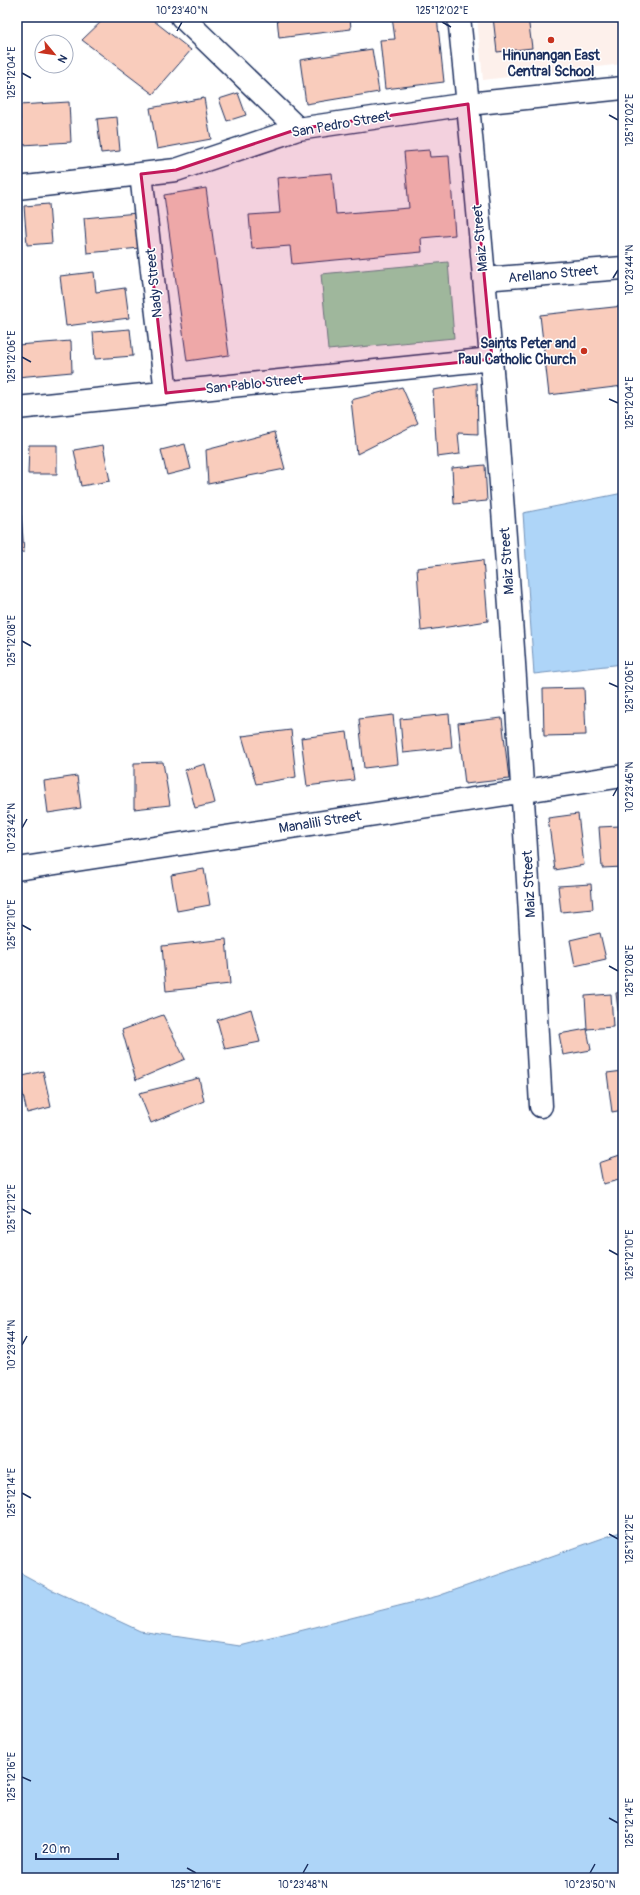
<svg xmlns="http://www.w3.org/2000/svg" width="640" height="1895" font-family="Pangolin,sans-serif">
<rect width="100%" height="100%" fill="#fff"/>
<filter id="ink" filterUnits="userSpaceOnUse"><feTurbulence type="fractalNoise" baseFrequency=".025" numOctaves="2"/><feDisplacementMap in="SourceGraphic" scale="8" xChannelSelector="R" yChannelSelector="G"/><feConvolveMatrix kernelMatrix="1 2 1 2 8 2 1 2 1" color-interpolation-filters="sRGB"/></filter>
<g filter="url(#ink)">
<path fill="#fdf0eb" d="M477,17H623V64L483,80Z"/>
<path fill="#97dfad" stroke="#598786" d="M448,262L454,338L328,350L321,274Z"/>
<path fill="#aed5f8" stroke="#7393ba" d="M623,493V664L534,674L523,513Z
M623,1531V1878H17V1571L52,1590L140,1631L240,1646L438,1596Z"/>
<path fill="#f9ccbc" stroke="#1b2f5e" d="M106,17H149L191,50L153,94L82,40Z
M277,17H350L351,29L279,38Z
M392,17H437L444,82L385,89L380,40L395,39Z
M493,17H528L532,48L497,52Z
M372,49L379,92L306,104L300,60Z
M238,93L246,115L227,121L219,99Z
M204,98L211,139L157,149L150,108Z
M69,102L71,142L22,145L19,105Z
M117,117L120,151L101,153L97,119Z
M429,150L430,157L449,156L455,235L421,238L422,252L292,264L290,246L252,249L249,215L280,213L277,178L332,173L336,214L409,208L404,152Z
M206,188L229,355L187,361L164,195Z
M49,204L52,243L27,245L24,206Z
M137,213L140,248L87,253L84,218Z
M94,272L96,292L125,288L129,318L66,326L60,276Z
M623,306V386L549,395L540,315Z
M130,329L133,356L95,359L93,332Z
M71,341L72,372L17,377V345Z
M477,383L478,434L458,433L460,454L437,457L433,390Z
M402,387L418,423L357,454L351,400Z
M275,432L285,469L208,484L206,450Z
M185,444L191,469L167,475L161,450Z
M29,445H57V474H28Z
M103,445L110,481L81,486L74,450Z
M485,465L487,501L454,504L452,468Z
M17,488H19L24,552L17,553Z
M483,560L488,621L421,631L417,568Z
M584,688L586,735L544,736L543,689Z
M449,714L452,748L403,753L400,719Z
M393,715L398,764L364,768L359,719Z
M502,718L509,779L465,784L458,723Z
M291,730L296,777L256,784L242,736Z
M347,732L354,780L307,786L301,738Z
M163,762L170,805L134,809V763Z
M205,764L215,803L195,808L185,770Z
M77,776L81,808L48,813L44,781Z
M578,814L584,865L555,870L548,818Z
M620,826L623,867L602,868L599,827Z
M204,869L210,905L177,911L171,875Z
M591,884L593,909L561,912L558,886Z
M600,933L606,959L575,966L570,940Z
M226,939L230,984L166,991L162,946Z
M623,992V1025H620L616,993Z
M611,994L613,1027L587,1029L585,996Z
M251,1009L260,1042L225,1049L217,1020Z
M163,1015L185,1059L136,1080L122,1030Z
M587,1029L591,1050L563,1055L559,1034Z
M43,1071L51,1107L27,1113L19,1077Z
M623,1071V1110L612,1112L607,1073Z
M199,1078L204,1101L151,1123L139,1093Z
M623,1155V1179L603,1184L599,1163Z"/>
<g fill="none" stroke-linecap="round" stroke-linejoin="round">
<g stroke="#1b2f5e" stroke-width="25">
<path id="street" d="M182,17L298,129
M459,17C497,379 521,742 541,1106
M141,174L166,393
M17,188L176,170L298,129L468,104L623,88
M484,279L623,268
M17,408L492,359
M17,869L623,776"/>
</g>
<use href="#street" stroke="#fff" stroke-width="22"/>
</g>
</g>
<path fill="#c2185b" fill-opacity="0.2" stroke="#c2185b" stroke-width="3" stroke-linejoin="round" d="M468,104L492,359L166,393L141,174L176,170L298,129Z"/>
<path fill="none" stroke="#1b2f5e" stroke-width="1.5" d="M442,22L451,27M177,31L182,22M22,73L31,78M609,115L618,120M613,278L618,270M22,357L31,362M609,399L618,403M22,641L31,646M609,683L618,687M613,796L618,787M22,828L27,819M22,925L31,930M609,966L618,971M22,1209L31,1214M609,1250L618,1255M22,1345L27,1336M22,1493L31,1498M609,1534L618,1539M22,1777L31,1781M609,1818L618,1823M187,1868L196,1873M303,1873L308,1864M590,1873L595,1864"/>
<g fill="#c8321e" stroke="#fff" stroke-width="1.5">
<circle cx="551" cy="40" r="4"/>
<circle cx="584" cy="351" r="4"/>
</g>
<g text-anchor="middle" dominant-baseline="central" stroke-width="3" stroke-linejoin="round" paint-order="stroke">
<g font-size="14" font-weight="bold" fill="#1b2f5e" stroke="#fff">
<text x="551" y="55">Hinunangan East<tspan x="551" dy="16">Central School</tspan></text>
<text x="576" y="343" text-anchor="end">Saints Peter and<tspan x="576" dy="16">Paul Catholic Church</tspan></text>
</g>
<g font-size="14" fill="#1b2f5e" stroke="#fff">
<text transform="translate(341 124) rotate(-10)">San Pedro Street</text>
<text transform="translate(480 238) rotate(-95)">Maiz Street</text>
<text transform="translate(553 274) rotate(-5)">Arellano Street</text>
<text transform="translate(154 283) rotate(-96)">Nady Street</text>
<text transform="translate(254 384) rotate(-6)">San Pablo Street</text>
<text transform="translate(507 561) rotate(-94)">Maiz Street</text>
<text transform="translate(320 822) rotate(-9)">Manalili Street</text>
<text transform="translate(529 884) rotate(-93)">Maiz Street</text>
</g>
</g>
<rect width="640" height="1895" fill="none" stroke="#fff" stroke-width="44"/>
<g transform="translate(54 54) rotate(119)"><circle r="19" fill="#ffffff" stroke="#a4acbf"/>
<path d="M0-3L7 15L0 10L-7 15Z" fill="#c8321e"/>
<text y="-6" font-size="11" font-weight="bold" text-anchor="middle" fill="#1b2f5e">N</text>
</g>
<path d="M36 1853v6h82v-6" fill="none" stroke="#1b2f5e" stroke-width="2"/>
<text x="42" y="1853" font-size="12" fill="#1b2f5e" stroke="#ffffff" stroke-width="3" paint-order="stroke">20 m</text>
<rect x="22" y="22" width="596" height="1851" fill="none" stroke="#1b2f5e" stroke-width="1.5"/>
<g font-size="10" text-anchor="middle" fill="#1b2f5e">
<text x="182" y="14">10°23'40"N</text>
<text x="442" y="14">125°12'02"E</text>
<text transform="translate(11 73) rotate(-90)" y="4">125°12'04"E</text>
<text transform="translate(629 120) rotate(-90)" y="4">125°12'02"E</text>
<text transform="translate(629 270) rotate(-90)" y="4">10°23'44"N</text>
<text transform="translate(11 357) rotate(-90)" y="4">125°12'06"E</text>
<text transform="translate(629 403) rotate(-90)" y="4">125°12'04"E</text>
<text transform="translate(11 641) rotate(-90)" y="4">125°12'08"E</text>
<text transform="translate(629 687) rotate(-90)" y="4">125°12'06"E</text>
<text transform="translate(629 787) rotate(-90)" y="4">10°23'46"N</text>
<text transform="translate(11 828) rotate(-90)" y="4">10°23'42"N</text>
<text transform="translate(11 925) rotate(-90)" y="4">125°12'10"E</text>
<text transform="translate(629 971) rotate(-90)" y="4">125°12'08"E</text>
<text transform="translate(11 1209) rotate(-90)" y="4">125°12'12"E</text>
<text transform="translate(629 1255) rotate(-90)" y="4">125°12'10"E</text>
<text transform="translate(11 1345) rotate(-90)" y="4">10°23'44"N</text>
<text transform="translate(11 1493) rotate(-90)" y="4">125°12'14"E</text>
<text transform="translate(629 1539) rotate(-90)" y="4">125°12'12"E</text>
<text transform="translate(11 1777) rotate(-90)" y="4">125°12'16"E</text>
<text transform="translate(629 1823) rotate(-90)" y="4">125°12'14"E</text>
<text x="196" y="1888">125°12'16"E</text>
<text x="303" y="1888">10°23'48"N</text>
<text x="590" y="1888">10°23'50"N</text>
</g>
</svg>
